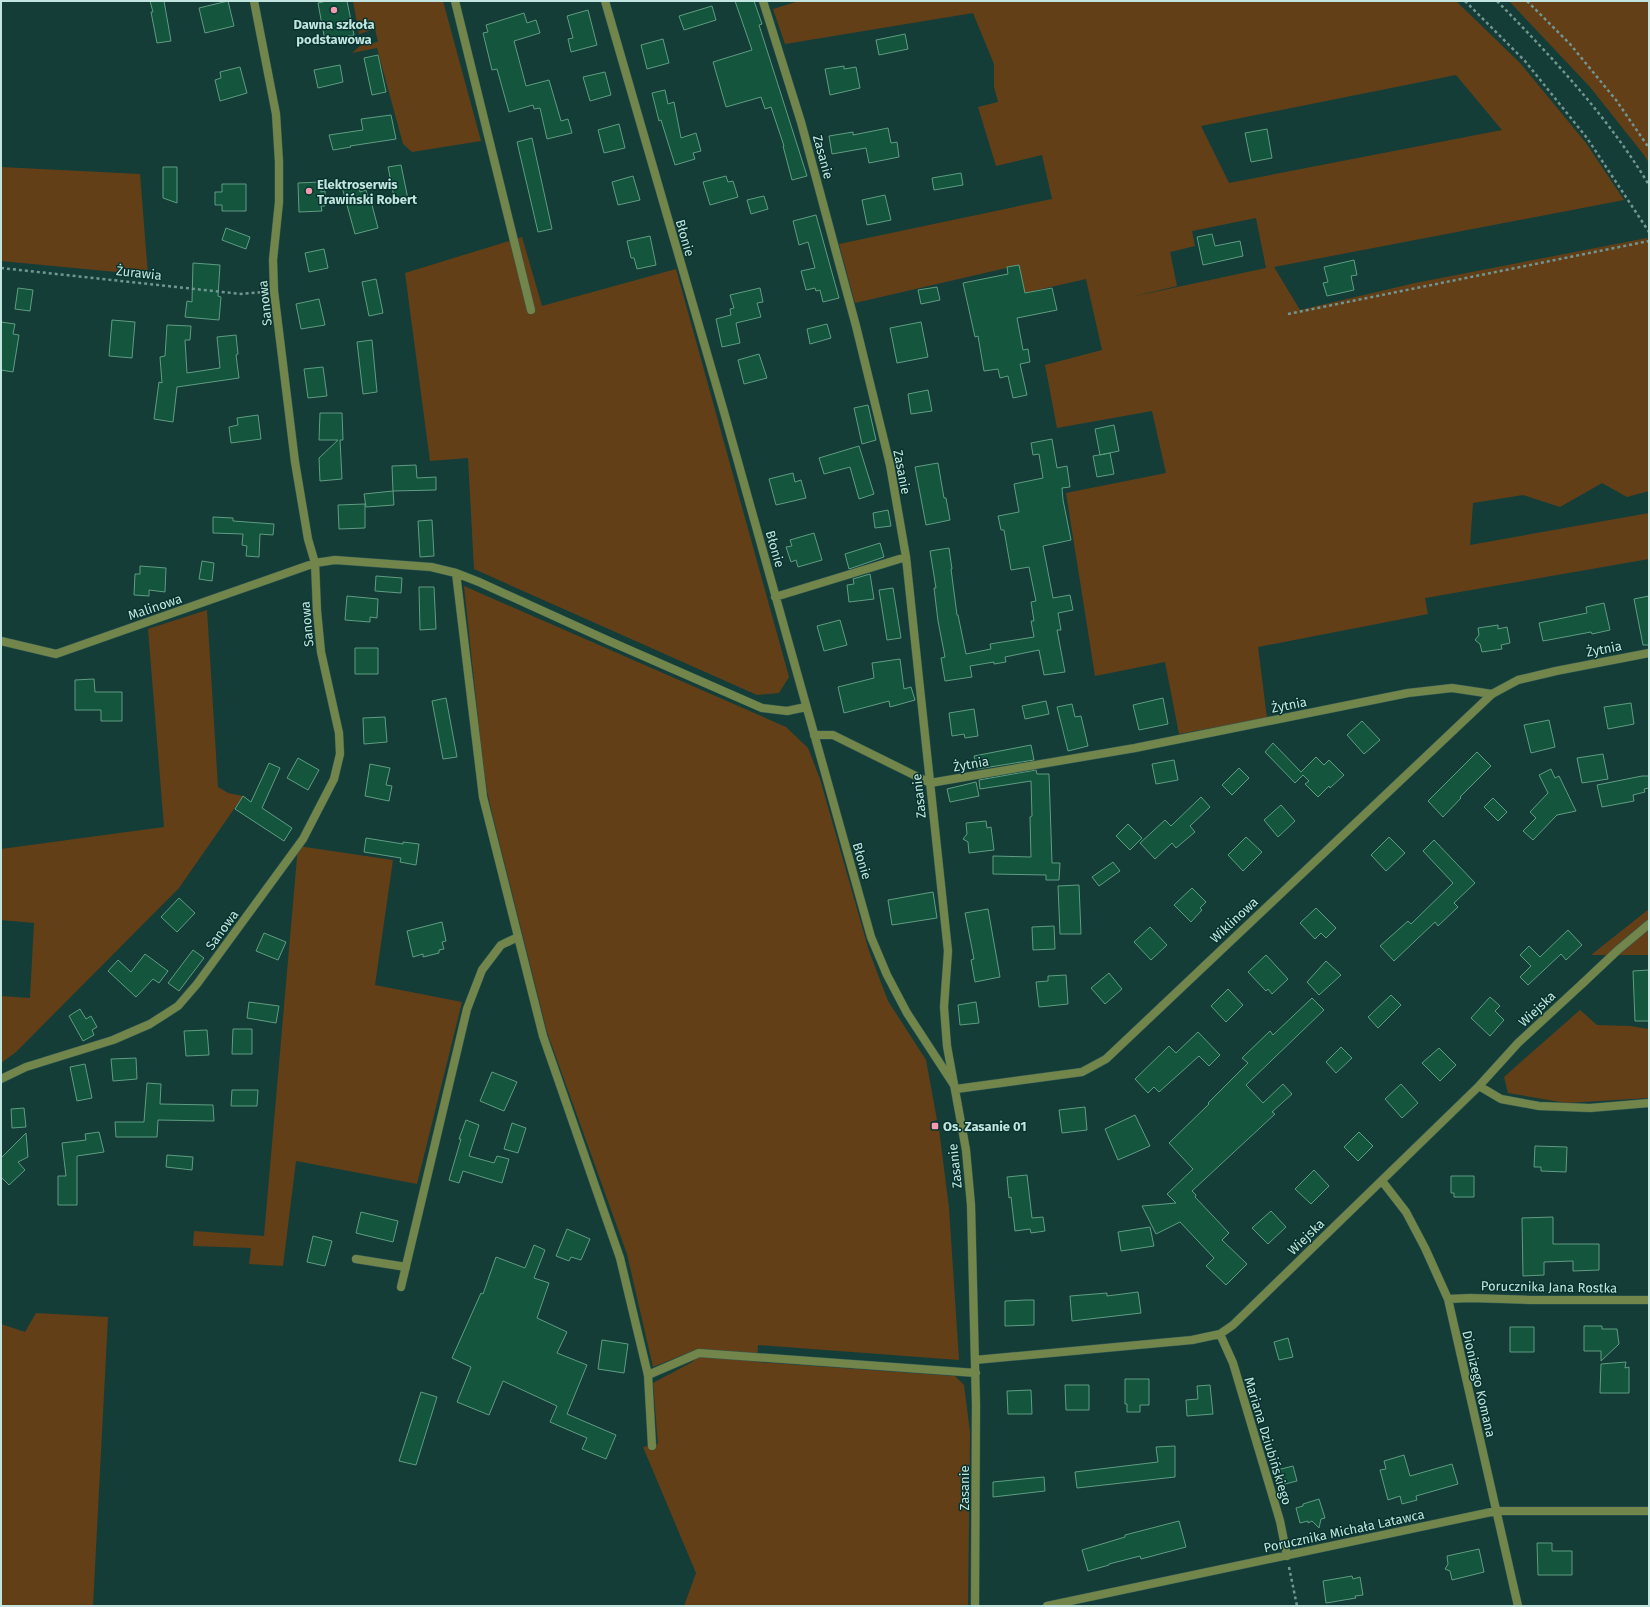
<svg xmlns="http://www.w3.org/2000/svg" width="1650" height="1607" font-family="'Fira Sans',sans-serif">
<rect width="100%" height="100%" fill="#153d38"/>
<path fill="#633f18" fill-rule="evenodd" d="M353,1H443L481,141L412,152L403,144L377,48L352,53L361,45L378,42L375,29L359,34Z
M799,1H1456L1520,63L1586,143L1624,200L1274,267L1300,310L1415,283L1647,238L1649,242V491L1627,497L1602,483L1560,507L1523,495L1473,503L1470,545L1649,513V559L1425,598L1428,614L1258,647L1267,718L1179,734L1165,662L1095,676L1066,493L1166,473L1152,411L1057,428L1045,365L1102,350L1086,279L1024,293L1019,265L855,303L839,244L1052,199L1042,155L996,166L978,107L998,102L994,87V64L973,13L785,44L773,9ZM1456,75L1502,130L1229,183L1201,126ZM1256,218L1266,268L1131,297L1177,286L1170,252L1195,246L1192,231Z
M1509,1H1649V163L1644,155L1590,87Z
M1,167L140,174L148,275L1,261Z
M522,237L542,306L676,269L789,677L779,693L757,695L474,569L468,458L430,461L405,273Z
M464,586L786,727L808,748L820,779L869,951L888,1001L926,1060L937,1120L932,1122L934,1130L939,1129L949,1208L959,1360L758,1345L757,1362L955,1376L964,1385L970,1432L968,1606H684L696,1573L643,1447L658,1444L653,1383L694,1361L695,1350L653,1367L627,1254L547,1032L493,817L487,791L481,746Z
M207,610L218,787L228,793L243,796L179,888L16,1052L1,1063V996L30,998L34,923L1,920V849L164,827L148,629Z
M298,846L393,860L375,985L462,1002L417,1184L296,1161L283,1266L249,1264L251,1248L193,1246L194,1231L264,1236Z
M1649,909V955H1591Z
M1580,1010L1597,1025L1630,1026L1649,1029V1098L1566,1103L1508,1093L1504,1077Z
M36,1313L108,1317L93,1606H1V1324L25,1332Z"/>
<path fill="#13553d" stroke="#5f9c81" d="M150,1H164L171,41L157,43L151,12H153Z
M228,1L234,26L205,33L199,8Z
M327,1H347L354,35L325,41L318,3Z
M735,1H754L762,24L759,25L807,176L792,180L783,146H784L771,107L765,109L761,97L726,107L713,62L752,50Z
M712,6L716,20L684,30L679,16Z
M588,10L597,45L571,52L568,39L573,38L567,16Z
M524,13L527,23L536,20L540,33L514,41L526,86L549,80L561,121L568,119L572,133L547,139L540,108L534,109L533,105L509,112L497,69L492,70L483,33L488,32L486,25Z
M905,34L908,49L879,55L876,40Z
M663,39L669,63L647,69L641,45Z
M378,55L386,92L372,95L364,58Z
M340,65L343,82L318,88L314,70Z
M844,66V69L856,67L860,88L830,95L825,69Z
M240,67L247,93L220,101L215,80L221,78L220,72Z
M605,72L611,95L590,101L583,77Z
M665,90L668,104L674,102L681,138L696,133L701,151L693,153L695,159L675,165L661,120L659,121L652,93Z
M391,115L396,139L350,146L351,147L333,150L329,135L363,130L361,119Z
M619,124L625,148L604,153L598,130Z
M888,128L891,143L897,142L899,157L869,163L866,148L832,154L829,136L853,132V135Z
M1267,129L1272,158L1251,162L1245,133Z
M532,138L552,229L538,232L517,142Z
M401,165L408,199L395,202L388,167Z
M163,167H177V203L163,198Z
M961,173L963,185L934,190L932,178Z
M633,176L640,200L618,205L612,182Z
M726,176L728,182L733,181L738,197L710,205L703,182Z
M321,182V192L325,191V206H321L322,211L299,212L298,183Z
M358,183L360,192L366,190L369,201H371L378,228L355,234L342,187Z
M222,184H246V211H222V205H215V192H222Z
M885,195L891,220L867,225L862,200Z
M764,196L768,209L751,214L747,200Z
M816,215L839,298L823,302L820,290L816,291L815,288L806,290L801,271L815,268L808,242L799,245L793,221Z
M226,228L250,237L246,249L222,240Z
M1212,234L1215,246L1240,241L1243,256L1203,265L1197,237Z
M650,236L656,265L637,269L634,258H631L627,241Z
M324,249L328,268L309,272L305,253Z
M1354,260L1357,275L1351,276L1354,290L1327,296L1323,283L1328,282L1324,267Z
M193,263L220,265L218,296L221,297L219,320L185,317L187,301L192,302Z
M1019,265L1025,293L1052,288L1057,310L1017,318L1023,350L1028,349L1030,362L1020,364L1027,395L1013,398L1008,376L1000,378L998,369L984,371L978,336L975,337L963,283L1008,274L1007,267Z
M376,279L383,313L369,316L362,282Z
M937,287L940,300L921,304L918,290Z
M18,288L33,290L30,311L15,309Z
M760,288L763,302L757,303L761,317L736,323L740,343L722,347L716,319L731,315L730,309L734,308L730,295Z
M319,299L325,325L301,329L296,304Z
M112,320L135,322L132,358L109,356Z
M1,322L15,324L13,334L19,335L13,372L1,370Z
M921,322L928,357L897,363L890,328Z
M827,324L831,338L810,344L807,329Z
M167,325L191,326L190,340H185L187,373L220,368L217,337L236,335L238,354L236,355L239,378L177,387L173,422L154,419L159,382L162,383L160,357L165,356Z
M372,340L377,392L363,394L357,342Z
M759,354L767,378L744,384L738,360Z
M323,367L327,396L308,398L304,369Z
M928,390L932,411L911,414L908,394Z
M868,405L876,440L862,444L854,408Z
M320,413H342L343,440H340L342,479L320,481L319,458L338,440H319Z
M258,415L261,439L231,443L229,427L238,425L237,418Z
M1114,425L1119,451L1100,455L1095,429Z
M1052,439L1057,468L1067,466L1070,487L1062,488L1063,500L1071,540L1043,546L1053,598L1070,595L1073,610L1058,613L1061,630H1057L1065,672L1044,675L1039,650L1005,657L1006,662L994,664V662L970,666L972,677L945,681L941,658L945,657L938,621L934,588H936L930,551L949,548L952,569H951L957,615H958L966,654L991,649L990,644L1034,637L1031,621H1034L1031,602L1036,601L1029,567L1011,570L1004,530H1001L998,516L1019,512L1014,484L1043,478L1039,454L1033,455L1031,443Z
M859,446L874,494L859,499L850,467L824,474L819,458Z
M1110,453L1114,474L1097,477L1093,456Z
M938,463L944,498H946L950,520L926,525L915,467Z
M416,465L417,478L436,477V490L393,491L392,466Z
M793,473L795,482L801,480L806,498L776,505L769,479Z
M393,491L394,505L366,507L364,494Z
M365,504V528L339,529L338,505Z
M888,510L891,526L875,528L873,513Z
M213,517L233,518V521L274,524L273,535L260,534L259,557L246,556L247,546L242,545L243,534L213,533Z
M432,520L434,556L420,557L418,521Z
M814,533L822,560L798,567L796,560L791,562L786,547L792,546L790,540Z
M880,543L884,557L849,569L845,554Z
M202,561L214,563L212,581L199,579Z
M140,566L166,568L165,592L149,590V596L134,595L135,574H140Z
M870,574L874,599L849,602L847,585L854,584L853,579Z
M376,576L402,578L401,593L375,591Z
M419,587H434L436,629L420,630Z
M893,588L901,638L887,640L879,590Z
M347,596L378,599L377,618L370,617V622L345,620Z
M1649,596V645H1643L1634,599Z
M1604,603L1610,630L1592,634L1591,632L1543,641L1539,623L1587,613L1586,607Z
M840,620L847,645L824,651L817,626Z
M1498,625V629L1507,627L1510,643L1501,645L1502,649L1482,652L1480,644L1475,640L1479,635L1478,628Z
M355,648H378V674H355Z
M900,659L904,689L911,687L915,700L890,707L889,701L844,713L838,687L874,678L872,663Z
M94,679L95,692H122V721H101V710H75V680Z
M446,698L457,757L443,759L432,701Z
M1163,698L1168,724L1139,730L1133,705Z
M1046,701L1049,714L1025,719L1022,706Z
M1631,703L1634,724L1608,729L1604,707Z
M1072,704L1075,717L1081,716L1088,746L1068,751L1057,707Z
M974,709L978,736L965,738L964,734L952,736L949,713Z
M385,717L387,742L364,744L363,718Z
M1549,720L1555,747L1531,753L1524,725Z
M1362,721L1380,740L1364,754L1347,735Z
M1273,743L1301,772L1316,757L1324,765L1329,760L1344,775L1330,788L1329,786L1318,797L1305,784L1309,781L1303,775L1295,783L1265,752Z
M1031,745L1034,760L977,769L974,756Z
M1477,752L1491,766L1460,797L1461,798L1443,817L1428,801Z
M1603,754L1608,779L1582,783L1577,758Z
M298,758L319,770L308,790L287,778Z
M1174,760L1178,780L1156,784L1152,764Z
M269,763L280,768L262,808L292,828L284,841L235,809L243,796L251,802Z
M370,764L390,768L386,785L392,786L389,801L365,796Z
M1239,768L1249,778L1232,795L1222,785Z
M1551,769L1555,778L1559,776L1576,811L1557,815L1533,840L1523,831L1536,818L1530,812L1548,793L1539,775Z
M1036,770L1037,774H1049L1052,863H1060L1059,880H1046V875L993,874V856L1031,857L1030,817L1032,816L1031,781L980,789L979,780Z
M1642,776H1649V788L1644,789L1645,792L1633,795L1634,801L1602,807L1597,785Z
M976,782L979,796L950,802L947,789Z
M1201,797L1210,807L1190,826L1195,832L1176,848L1172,843L1155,859L1140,843L1165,820L1171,826Z
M1493,798L1507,812L1498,821L1484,807Z
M1281,805L1295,821L1278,837L1264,820Z
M986,821L987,828L991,827L994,850L969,853L968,842L963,839L967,834L966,823Z
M1128,824L1142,838L1130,850L1116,836Z
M1246,837L1262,852L1243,871L1228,855Z
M1389,837L1405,853L1386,871L1371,855Z
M366,838L403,844V842L419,844L416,865L400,862L401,858L364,852Z
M1434,840L1475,883L1454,903L1458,907L1438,926L1435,922L1394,961L1380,946L1408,921L1411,924L1453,883L1423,851Z
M1113,862L1120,871L1099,886L1092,877Z
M1079,885L1081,934H1060L1058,886Z
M1192,888L1206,902L1200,908L1202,910L1191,922L1174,905Z
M933,892L937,918L892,925L888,900Z
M179,898L195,913L177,932L161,917Z
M1316,908L1336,928L1326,938L1321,933L1315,939L1300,923Z
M988,909L1000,977L975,982L971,960L974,959L965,913Z
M442,922L446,941L442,942L444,949L439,950V953L423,957V954L413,957L407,931Z
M1054,926L1055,949L1033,950L1032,927Z
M1150,927L1167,945L1151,960L1134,942Z
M1568,930L1582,945L1566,960L1561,954L1528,985L1520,977L1531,966L1520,955L1529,946L1540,957Z
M264,933L286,942L278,960L256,951Z
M193,950L204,958L179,991L168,983Z
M145,954L168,971L159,983L153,979L136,997L108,971L118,960L131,972Z
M1266,955L1288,979L1272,994L1268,989L1266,991L1248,972Z
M1326,961L1341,975L1319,995L1307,982Z
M1649,970V1021H1635L1633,971Z
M1109,973L1122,989L1105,1004L1091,988Z
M1066,975L1068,1004L1039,1007L1036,982L1048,981V976Z
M1228,989L1243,1005L1226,1022L1211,1006Z
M1391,995L1401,1005L1378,1028L1368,1017Z
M1490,997L1500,1006L1495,1011L1504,1020L1490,1036L1471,1018Z
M1312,998L1324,1010L1246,1085L1263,1103L1283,1084L1292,1094L1272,1112L1275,1114L1192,1191L1196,1195L1195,1197L1229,1233L1222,1240L1247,1264L1226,1285L1206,1266L1214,1258L1180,1222L1156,1234L1142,1206L1176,1203L1167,1194L1193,1169L1169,1143L1209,1104L1208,1103L1248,1063L1242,1058L1270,1031L1273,1035Z
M249,1002L279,1006L276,1023L247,1018Z
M976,1002L979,1023L960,1025L958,1005Z
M80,1009L86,1019L91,1016L97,1027L92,1030L94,1035L83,1041L69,1016Z
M233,1029H252V1054H232Z
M207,1030L209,1055L186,1056L184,1031Z
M1198,1032L1220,1055L1209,1066L1199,1056L1159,1092L1154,1087L1148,1093L1135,1079L1169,1046L1176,1053Z
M1341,1047L1352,1058L1336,1073L1326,1062Z
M1439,1048L1456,1065L1440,1081L1422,1063Z
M136,1058L137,1079L113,1081L111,1059Z
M85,1064L92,1098L77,1101L70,1067Z
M492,1072L517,1082L504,1111L480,1101Z
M147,1083L161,1084L160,1104L213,1105L214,1121L158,1120L157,1137H116L115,1122H144Z
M1401,1084L1418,1103L1402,1118L1385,1099Z
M232,1090H258L257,1106H231Z
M1085,1107L1087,1130L1062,1133L1059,1110Z
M24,1108L26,1127L12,1128L11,1109Z
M1135,1115L1150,1146L1118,1160L1105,1129Z
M466,1120L479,1125L469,1156L494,1163L497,1156L509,1159L502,1183L463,1171L459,1183L449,1180L461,1139H459Z
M512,1123L526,1128L518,1153L504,1149Z
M99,1132L104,1152L77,1156V1205H58V1176H66L62,1143L86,1140L85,1134Z
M1359,1132L1373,1146L1358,1161L1344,1147Z
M26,1133L28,1157L18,1162L25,1170L9,1185L1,1177V1158Z
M1535,1146L1567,1147L1566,1172L1541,1171V1167H1534Z
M167,1155L193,1157L192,1170L166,1167Z
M1314,1170L1329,1186L1311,1204L1295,1189Z
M1027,1175L1032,1218L1043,1217L1045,1231L1031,1233L1030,1229L1015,1231L1011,1197L1009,1198L1007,1177Z
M1451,1176H1474V1197H1454V1193H1451Z
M1271,1211L1286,1227L1268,1244L1252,1228Z
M361,1212L398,1221L393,1242L356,1233Z
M1553,1217V1244H1599V1270L1573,1271V1261L1544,1262V1275L1523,1276L1522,1218Z
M1150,1227L1154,1246L1121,1251L1118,1232Z
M567,1229L590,1239L581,1260L571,1257L569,1261L556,1256Z
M313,1236L332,1241L325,1266L307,1262Z
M534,1245L545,1250L534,1278L549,1283L537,1318L567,1332L557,1353L587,1365L567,1414L616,1435L606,1459L582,1449L587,1438L550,1422L557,1406L503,1381L489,1415L457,1402L471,1367L452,1358L481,1293L483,1294L496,1257L525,1268Z
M1138,1292L1141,1313L1072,1321L1070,1296L1107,1293V1296Z
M1026,1300H1034V1325L1005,1326V1301Z
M1584,1326H1602V1329H1617L1619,1344L1601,1361V1351H1584Z
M1510,1327H1534V1352H1510Z
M1288,1338L1293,1357L1279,1360L1274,1342Z
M602,1340L628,1344L624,1373L598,1369Z
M1626,1362L1625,1368L1629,1367V1393H1600L1601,1364Z
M1125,1379H1149V1405H1140V1412H1127V1404H1125Z
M1065,1385H1089V1410H1066Z
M1210,1385L1213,1414L1187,1416L1186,1400L1198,1399L1197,1386Z
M1031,1390L1032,1414H1008L1007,1391Z
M421,1392L437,1397L416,1465L399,1461Z
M1175,1446V1477L1077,1488L1075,1472L1158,1462L1156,1447Z
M1404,1455L1410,1476L1452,1464L1458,1484L1416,1496L1417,1500L1402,1504L1400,1496L1388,1500L1380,1470L1386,1469L1384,1461Z
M1293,1466L1297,1481L1281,1485L1277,1470Z
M1044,1477L1045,1491L993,1497V1482Z
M1319,1499L1325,1518L1321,1519L1319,1528L1312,1521L1308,1523V1521L1300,1523L1296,1508L1303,1506V1504Z
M1179,1521L1186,1547L1141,1559L1140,1556L1109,1564V1565L1088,1571L1082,1550L1125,1537V1535Z
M1537,1543H1552V1551H1572V1575H1538Z
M1479,1549L1484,1572L1452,1580L1450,1571L1445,1569L1448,1564L1447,1556Z
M1352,1576L1353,1579L1360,1577L1363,1595L1355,1596L1356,1598L1326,1603L1323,1581Z"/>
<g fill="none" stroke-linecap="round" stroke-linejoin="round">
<g stroke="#345b56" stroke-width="9">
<path id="lane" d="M930,783L1135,748L1408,693L1452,688L1492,694
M1583,983L1618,950L1649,924
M356,1259L406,1267
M401,1287L467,1009L482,970L501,945L518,937
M648,1375L652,1446"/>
</g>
<g stroke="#345b56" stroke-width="9">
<path id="street" d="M455,1L531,310
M605,1L724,412L871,937L887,975L907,1013L954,1085
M763,1L801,122L856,326L890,465L906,557L948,951L944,1007L947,1046L966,1150L971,1205L976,1404L975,1606
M456,573L483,797L543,1036L620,1258L648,1375L699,1353L976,1373
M775,597L906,557
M1,641L56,654L315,563L335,560L431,567L456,573L479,582L609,641L762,708L787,711L806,707
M814,735H833L930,783
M1,1079L26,1067L113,1040L150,1024L178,1006L197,984L303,839L334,779L340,754L339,733L321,652L317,611L315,563L308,539L295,462L274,291L273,260L279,202V162L276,114L254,1
M1479,1086L1501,1099L1539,1106L1590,1108L1649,1103
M956,1089L1082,1072L1106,1059L1492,694L1518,680L1556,671L1649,653
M1382,1181L1406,1212L1425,1248L1448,1299L1518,1606
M1448,1299L1470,1298L1530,1300H1649
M1220,1334L1233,1363L1280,1521L1287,1556
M975,1360L1192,1340L1220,1334L1233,1325L1479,1086L1518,1043L1583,983
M1047,1606L1496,1511H1649"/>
</g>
<path stroke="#719691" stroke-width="2.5" stroke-dasharray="3 3" stroke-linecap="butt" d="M1465,1L1525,61L1587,138L1649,232
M1497,1C1553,58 1608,117 1649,185
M1527,1L1570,44L1616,100L1649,148
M1,268L241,294L264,292
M1288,314L1649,241
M1289,1567L1297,1606"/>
<use href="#lane" stroke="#72864b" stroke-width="8"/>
<use href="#street" stroke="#72864b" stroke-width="8"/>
</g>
<g fill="#f29aaf" stroke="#08332e" stroke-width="1.5">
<circle cx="334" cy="10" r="4"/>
<circle cx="309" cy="191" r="4"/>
<rect x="931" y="1122" width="8" height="8" rx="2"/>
</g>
<g text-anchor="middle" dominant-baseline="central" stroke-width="3" stroke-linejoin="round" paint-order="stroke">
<g font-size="13" font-weight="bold" fill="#c2e5df" stroke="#08332e" text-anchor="start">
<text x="334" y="24" text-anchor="middle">Dawna szkoła<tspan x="334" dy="15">podstawowa</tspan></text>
<text x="317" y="184">Elektroserwis<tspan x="317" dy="15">Trawiński Robert</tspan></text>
<text x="943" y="1126">Os. Zasanie 01</text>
</g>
<g font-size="13" fill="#c2e5df" stroke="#08332e">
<text transform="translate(823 157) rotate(75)">Zasanie</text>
<text transform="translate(685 238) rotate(74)">Błonie</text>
<text transform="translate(139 273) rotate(6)">Żurawia</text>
<text transform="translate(265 303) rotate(-96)">Sanowa</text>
<text transform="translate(902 472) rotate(79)">Zasanie</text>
<text transform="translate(775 549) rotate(74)">Błonie</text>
<text transform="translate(155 607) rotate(-19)">Malinowa</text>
<text transform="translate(307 624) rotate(-95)">Sanowa</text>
<text transform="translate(1604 649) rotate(-11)">Żytnia</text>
<text transform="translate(1289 705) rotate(-11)">Żytnia</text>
<text transform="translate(971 764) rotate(-10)">Żytnia</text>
<text transform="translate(919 796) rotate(-96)">Zasanie</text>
<text transform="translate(862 861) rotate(74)">Błonie</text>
<text transform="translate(1234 920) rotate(-43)">Wiklinowa</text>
<text transform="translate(222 930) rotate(-54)">Sanowa</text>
<text transform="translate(1537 1009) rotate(-43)">Wiejska</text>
<text transform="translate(955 1166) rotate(-96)">Zasanie</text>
<text transform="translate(1306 1237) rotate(-44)">Wiejska</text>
<text transform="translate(1549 1287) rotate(1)">Porucznika Jana Rostka</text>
<text transform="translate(1479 1384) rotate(77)">Dionizego Komana</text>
<text transform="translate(1268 1441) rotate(73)">Mariana Dziubińskiego</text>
<text transform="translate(964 1488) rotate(-90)">Zasanie</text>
<text transform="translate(1344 1531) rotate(-12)">Porucznika Michała Latawca</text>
</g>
</g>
<rect width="1650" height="1607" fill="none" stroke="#c2e5df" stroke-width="4"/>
</svg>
